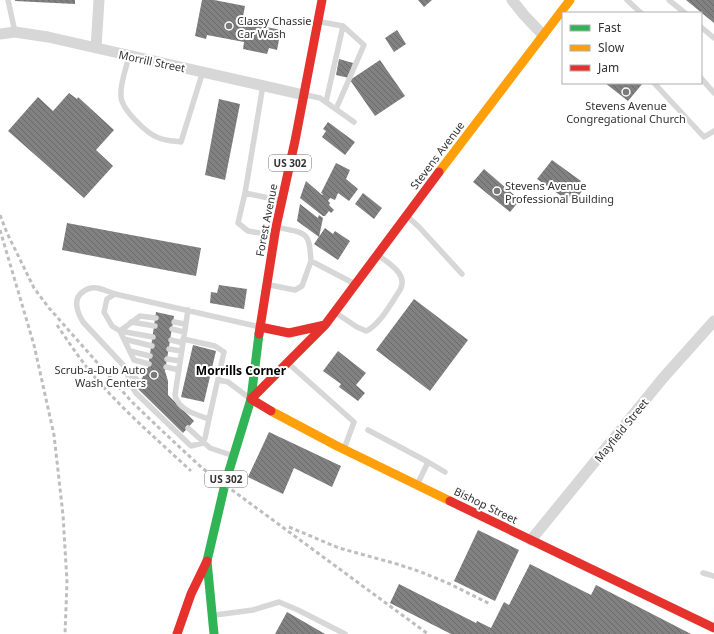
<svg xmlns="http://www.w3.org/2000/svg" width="714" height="634" font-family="'Noto Sans',sans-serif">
<defs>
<pattern id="building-back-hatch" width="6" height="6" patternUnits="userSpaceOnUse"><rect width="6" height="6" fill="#818181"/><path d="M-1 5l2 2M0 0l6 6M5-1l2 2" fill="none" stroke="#6a6a6a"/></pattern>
</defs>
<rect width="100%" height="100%" fill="#fff"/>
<path fill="url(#building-back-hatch)" d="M15,0H75V4L15,1Z
M202,0H214L245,6L242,22L281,30L277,50L269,48L267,54L243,49L244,42L207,35L206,39L195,36Z
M418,0H432L424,7Z
M686,0H714V23Z
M397,30L406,44L394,52L385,38Z
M339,59L353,63L349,78L336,75Z
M380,60L405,96L375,116L350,80Z
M605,83H643L628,101Z
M69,93L77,99L78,97L114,130L96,150L113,166L84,198L8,131L38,97L53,111Z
M219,99L240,104L225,180L205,175Z
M328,122L355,142L345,155L322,137L326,131L323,129Z
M552,160L581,181L578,185L583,190L575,200L570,196L567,200L537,179Z
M336,163L350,170L346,179L358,189L349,201L338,193L335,200L330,198L328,201L330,203L329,205L334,210L331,213L329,211L325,216H323L300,198L306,181L322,195L323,194L321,193Z
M484,169L520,200L510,212L473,182Z
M363,193L382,208L374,219L355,204Z
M300,204L318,218L319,215L323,218L319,237L297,221Z
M67,223L201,248L196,276L62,250Z
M325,228L333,234L335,231L350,241L338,260L314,244Z
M219,285L247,289L244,309L210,303L211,292L217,293Z
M414,299L468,340L430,391L376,350Z
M156,312L174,316L165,371L168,381V395L194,421L183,433L135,386L143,377L142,372L146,368H148Z
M193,345L216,351L204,402L181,397Z
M338,351L366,373L356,385L365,393L358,401L339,387L341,384L323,371Z
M269,432L341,466L332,487L294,468L283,494L248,477Z
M478,530L519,550L495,601L454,581Z
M530,564L591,595L596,585L691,634H451L390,603L399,584L476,623L477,621L491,628L504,602L509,605Z
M287,612L325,634H275Z"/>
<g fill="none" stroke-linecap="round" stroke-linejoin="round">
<path stroke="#d7d7d7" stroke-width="5.5" d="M8,0L15,32
M627,0L641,13
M669,0L685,13
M321,22L343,26L326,102
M701,27L714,38
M129,56C126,69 120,83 121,96C121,109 147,134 159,138C166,141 174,141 181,142L203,71
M701,78L714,93
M654,83L704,137L714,131
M263,85L245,193L278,200
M306,95L320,98L354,122
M336,109L364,45L343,26
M245,193L238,223L248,231L271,235
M407,216L419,227L462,274
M280,228C308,233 309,233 311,261
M270,285L295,290L302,286L311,261L355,284
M115,294L107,299L104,312L112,326L120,331L153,337
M336,313L357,327L366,331C379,326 392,302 400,290C409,274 388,263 378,255
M131,322L155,326
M174,322L185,324
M172,329L184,332
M120,331L134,360L149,364
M120,331L140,316L156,318
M124,339L152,346
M183,339L215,346L224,352L209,419C197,415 178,410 175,395L188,310
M171,340L183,343
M169,349L181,351
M130,351L150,356
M167,359L180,361
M289,364L354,422L344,449
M166,367L179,370
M127,370L129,382L136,393L191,446L203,443L205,438L209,419
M218,380L228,382L248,397
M139,382L83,322C77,312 72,298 84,291C88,288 92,287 97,288C103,289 109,292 115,294L256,326
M188,428L210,448L231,455
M368,430L428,462
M418,483L428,462L445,472
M703,573L714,576
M215,615L253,610L279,602L298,610L345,634"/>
<path stroke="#d7d7d7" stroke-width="11" d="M512,0L524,15L543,35
M0,34L15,32L48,37L304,95
M96,48L99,0
M531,540L663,378L714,321"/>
<path stroke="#30b455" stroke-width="9" d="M214,634L207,561L225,484L251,399L259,334"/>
<path stroke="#ff9f0a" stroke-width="9" d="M439,172L570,0
M271,411L337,446L450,501"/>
<path stroke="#e5322d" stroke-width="9" d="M260,327L289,333L325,325
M259,334L276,227L295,141L322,0
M271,411L251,399L325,325L439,172
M450,501L714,628
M177,634L191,594L207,561"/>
<path stroke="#bebebe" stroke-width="3" stroke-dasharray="4 3" stroke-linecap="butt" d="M0,215L7,233L34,288L49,308L131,401L157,426L202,468L428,634
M0,230L34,345L54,435L63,515L67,582L65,634
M57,325C70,344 83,364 99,382C127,414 160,442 191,471
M289,527L339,548L397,564L421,572L450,584L490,604"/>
</g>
<g fill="#7a7a7a" stroke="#fff" stroke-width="1.5">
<circle cx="229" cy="26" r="4"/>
<circle cx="626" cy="92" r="4"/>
<circle cx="497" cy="191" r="4"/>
<circle cx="154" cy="375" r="4"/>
</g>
<g text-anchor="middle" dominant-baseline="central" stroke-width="4" stroke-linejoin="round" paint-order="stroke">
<g fill="#fff" stroke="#707070" stroke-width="1">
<rect x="269" y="155" width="42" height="16" rx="3"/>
<rect x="205" y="471" width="42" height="16" rx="3"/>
</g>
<g font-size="10" font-weight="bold" fill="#333">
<text x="290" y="163">US 302</text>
<text x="226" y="479">US 302</text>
</g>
<g font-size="11" fill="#333" stroke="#fff" text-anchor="start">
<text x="237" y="20">Classy Chassie<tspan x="237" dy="13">Car Wash</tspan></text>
<text x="626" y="105" text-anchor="middle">Stevens Avenue<tspan x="626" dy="13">Congregational Church</tspan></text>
<text x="505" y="185">Stevens Avenue<tspan x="505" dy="13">Professional Building</tspan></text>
<text x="146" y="369" text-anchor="end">Scrub-a-Dub Auto<tspan x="146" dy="13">Wash Centers</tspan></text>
</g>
<g font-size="11" fill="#333" stroke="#fff">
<text transform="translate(152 61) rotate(12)">Morrill Street</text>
<text transform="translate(437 155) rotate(-53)">Stevens Avenue</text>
<text transform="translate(266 220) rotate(-79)">Forest Avenue</text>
<text transform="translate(621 430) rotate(-51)">Mayfield Street</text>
<text transform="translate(486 505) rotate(26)">Bishop Street</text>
</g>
<g font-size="12" font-weight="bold" fill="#000" stroke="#fff">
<text x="241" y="370">Morrills Corner</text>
</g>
</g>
<rect x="562" y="12" width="140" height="72" fill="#ffffff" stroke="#adadad"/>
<rect x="570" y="25" width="20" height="6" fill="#30b455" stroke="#adadad"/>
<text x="598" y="32" font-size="12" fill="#333333">Fast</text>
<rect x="570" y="45" width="20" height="6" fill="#ff9f0a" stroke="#adadad"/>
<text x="598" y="52" font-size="12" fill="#333333">Slow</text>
<rect x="570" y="65" width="20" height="6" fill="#e5322d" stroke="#adadad"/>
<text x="598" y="72" font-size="12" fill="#333333">Jam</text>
</svg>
